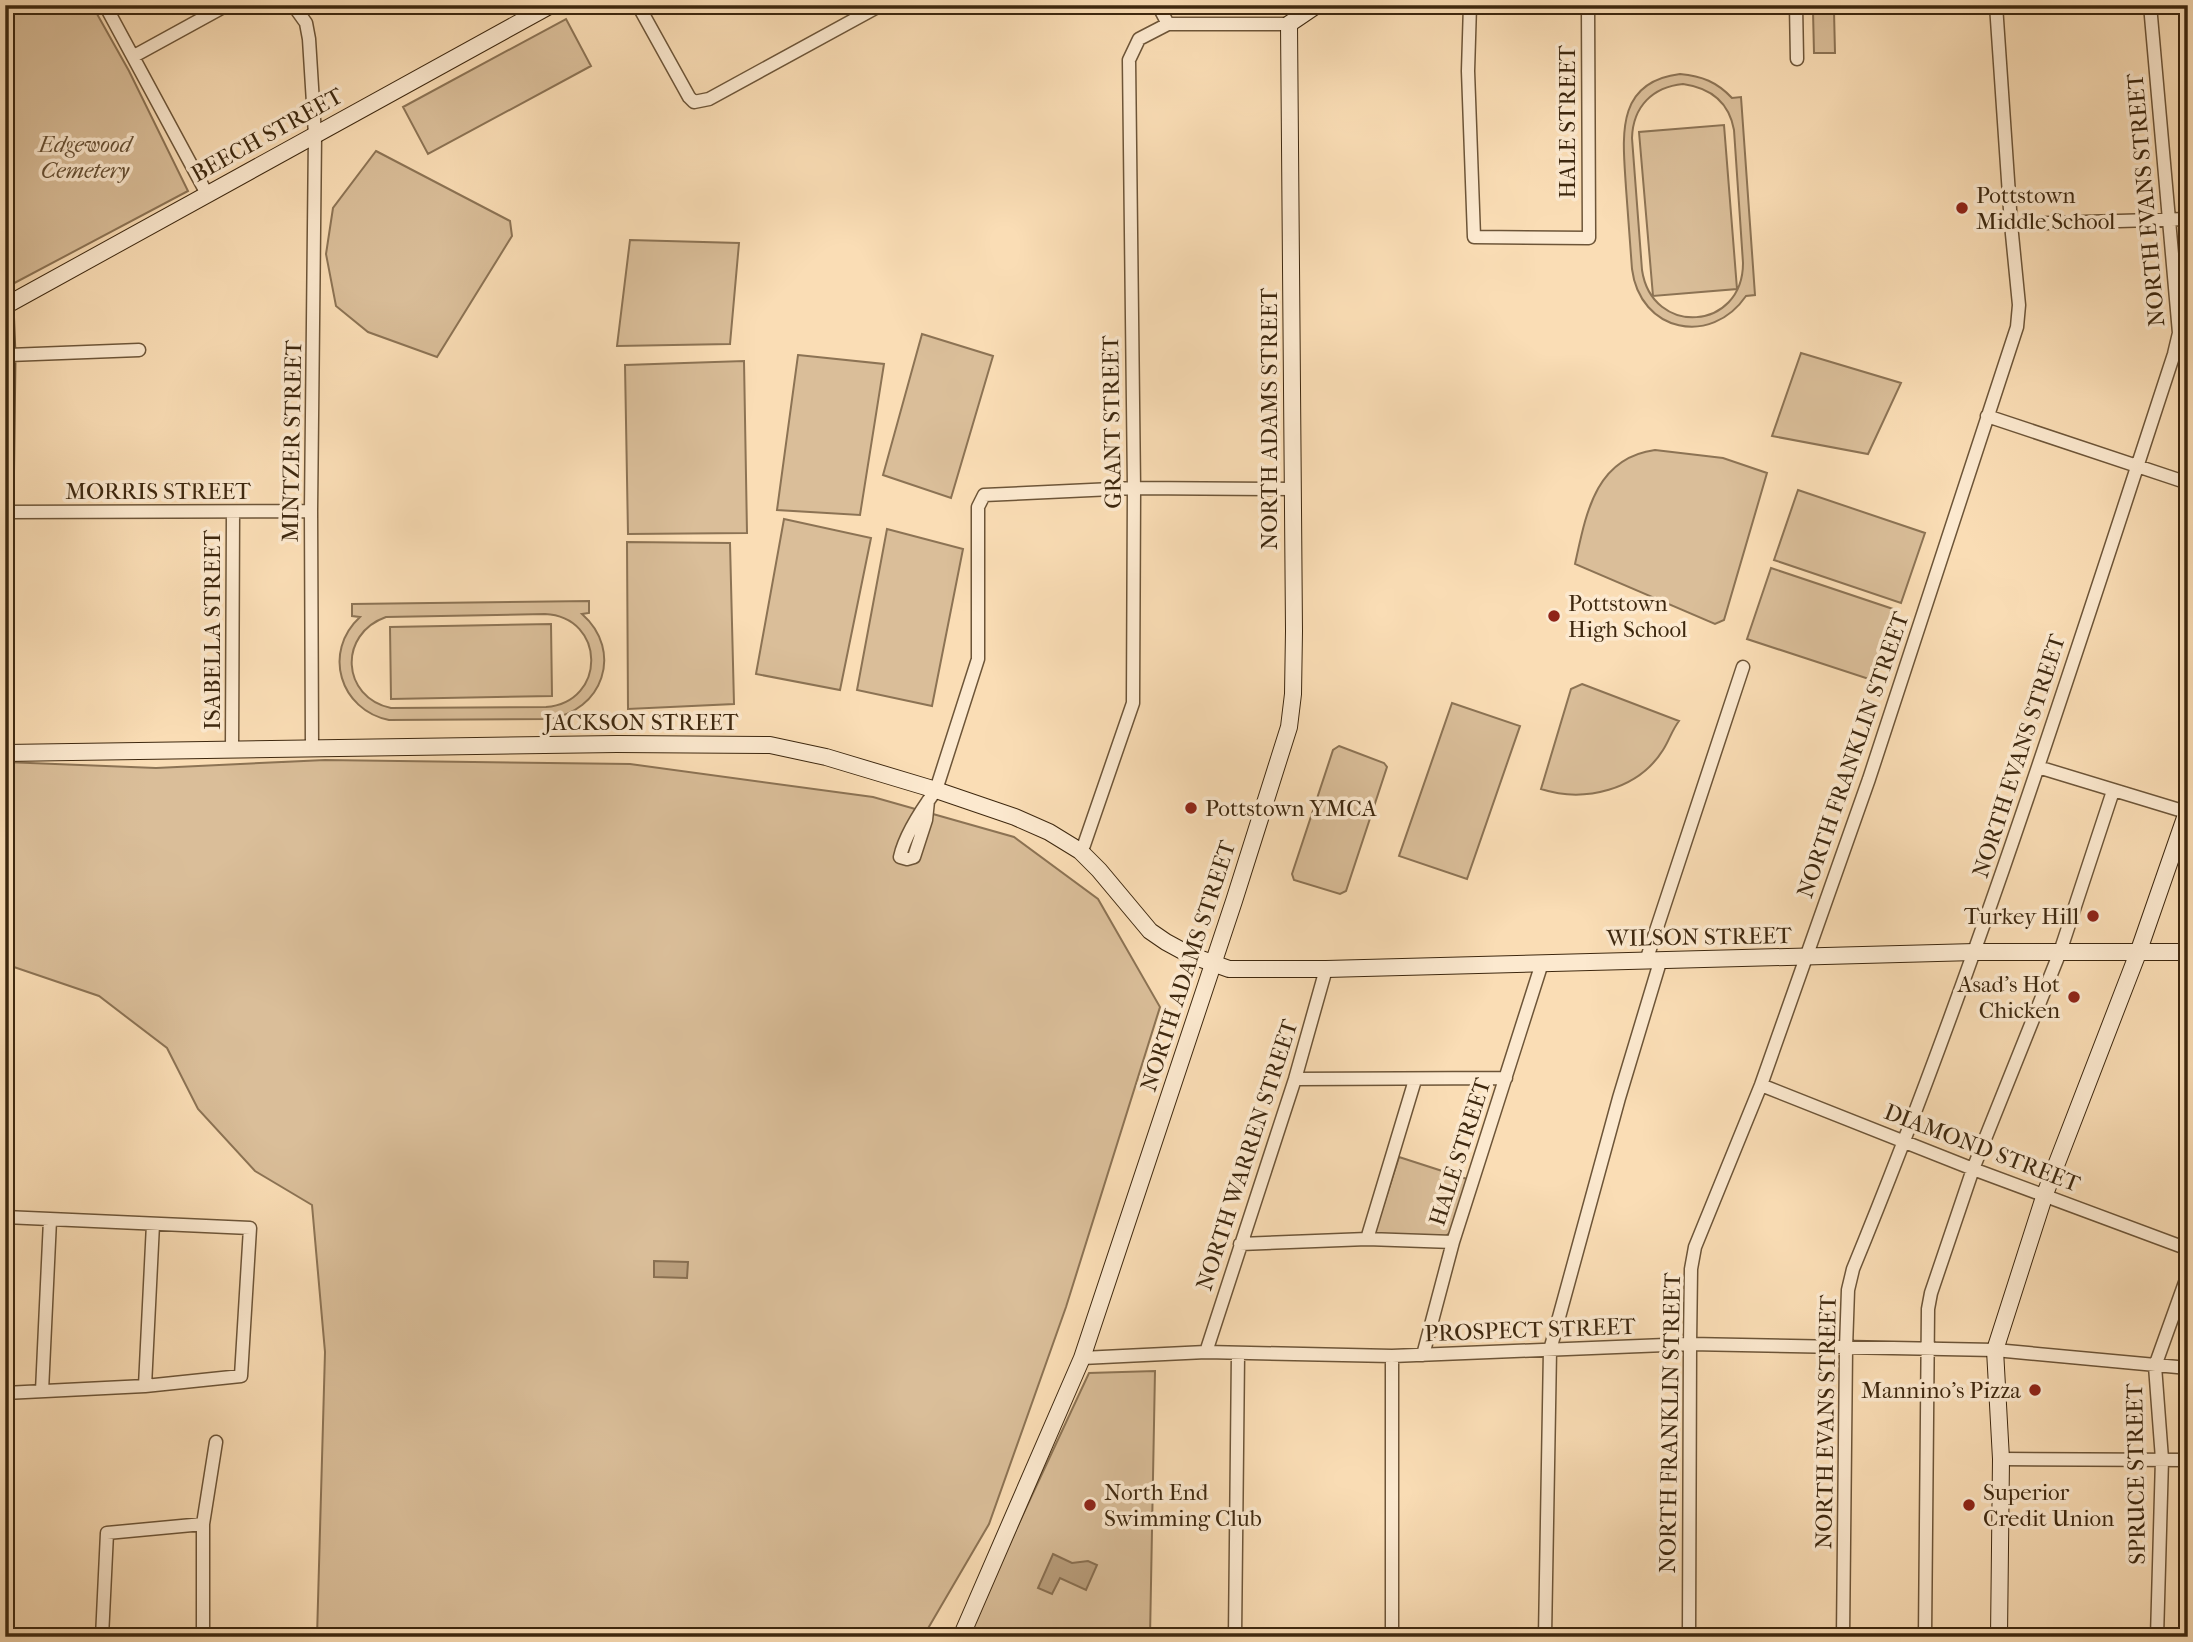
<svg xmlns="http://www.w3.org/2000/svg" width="2193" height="1642" font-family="'IM FELL French Canon',serif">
<rect width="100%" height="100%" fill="#faddb5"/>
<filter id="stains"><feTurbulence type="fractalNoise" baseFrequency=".00286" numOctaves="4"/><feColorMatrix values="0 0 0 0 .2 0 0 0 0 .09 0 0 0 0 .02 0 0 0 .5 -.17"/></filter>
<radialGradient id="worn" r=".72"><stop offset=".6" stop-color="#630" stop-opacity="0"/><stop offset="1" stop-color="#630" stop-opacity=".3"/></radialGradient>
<path fill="#dabe99" stroke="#8c7354" stroke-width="2" fill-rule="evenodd" d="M5,5H92L129,71L188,191L5,288Z
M1813,11H1834L1835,53H1814Z
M566,19L591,66L428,154L403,107Z
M1680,74C1702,76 1717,82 1732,98L1741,97L1755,295L1746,296C1711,347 1640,332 1632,269C1630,242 1628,215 1626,188C1623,138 1614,82 1680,74ZM1683,84C1711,88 1729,102 1734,130L1743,263C1743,331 1652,337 1642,270L1632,138C1633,106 1653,87 1683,84Z
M1724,125L1737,289L1653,296L1639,132Z
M376,151L510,221L512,236L437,357L368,332L336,306L326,254L333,208Z
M630,240L739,243L730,344L617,346Z
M922,334L993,356L951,498L883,475Z
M1801,353L1901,383L1868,454L1772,436Z
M798,355L884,364L860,515L777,510Z
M744,361L747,533L628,534L625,365Z
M1655,450L1723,458L1767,473L1724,620L1715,624L1575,564C1586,514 1595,458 1655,450Z
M1798,490L1925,533L1901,603L1774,560Z
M784,519L871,538L840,690L756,674Z
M887,529L963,549L932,706L857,690Z
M627,542L730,543L734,704L628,709Z
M1771,568L1899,611L1875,681L1747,639Z
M589,601V613L582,614C624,651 603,712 548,719L389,720C340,710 322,652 360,617L352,616V604ZM545,614C606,617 607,702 546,707L391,708C341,697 338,634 386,617Z
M551,624L552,696L391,699L390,627Z
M1582,684L1679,721C1672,730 1669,741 1663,750C1638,790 1584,803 1541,789L1571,689Z
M1452,703L1520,726L1467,879L1399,856Z
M1339,746L1384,763L1387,767L1346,891L1340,894L1294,880L1292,874L1333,750Z
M325,760L630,764L873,797L1014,837L1098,899L1160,1007L1066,1307L989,1524L923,1637H317L325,1352L312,1205L255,1171L198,1109L167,1048L99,996L5,964V762L156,768Z
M1399,1157L1470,1180L1453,1230L1446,1236L1374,1235Z
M1155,1371L1150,1637H966L1089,1373Z"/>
<path fill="#ba9f7d" stroke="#886f51" stroke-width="2" d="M654,1261L688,1262L687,1278L654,1277Z
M1053,1554L1072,1563L1088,1561L1097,1565L1086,1590L1060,1578L1052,1594L1038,1588Z"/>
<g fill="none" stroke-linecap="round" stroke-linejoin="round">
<g stroke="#6d5538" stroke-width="15">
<path id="street" d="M105,5L207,194
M290,5L296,9L306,23L309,39L315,135L311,511L312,748
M638,5L689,97L694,102L709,99L881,5
M1158,5L1168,24
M1470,5L1468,71L1474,237L1589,238L1588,5
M1796,5L1797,59
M134,56L227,5
M2011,224L2188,219
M9,355L139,350
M1987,416L2188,483
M5,512L311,511
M5,669L9,355L7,305
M232,749L233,512
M2038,767L2186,812
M928,801L926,820L914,857L907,859L900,857C905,834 922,809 936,790L978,659V507L984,495L1134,488L1291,489
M1080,851L1084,845L1133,703L1134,488L1129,60L1139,39L1168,24H1289
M1646,961L1743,667
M1295,1079L1506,1078
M1761,1085L1973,1169L2188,1249
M5,1217L250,1228L241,1376L145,1386L5,1393
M1367,1239L1415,1080
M1240,1244L1367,1239L1453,1242
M1206,1352L1295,1079L1326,969
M1423,1355L1453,1242L1542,963
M1082,1358L1206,1352L1392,1356L1690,1344L1995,1350L2188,1368
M145,1386L153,1224
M42,1391L50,1220
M2001,1459L2188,1460
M102,1637L107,1533L203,1524
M203,1637V1524L216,1442
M1235,1637L1238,1353
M1392,1637V1356
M1545,1637L1550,1350L1619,1098L1660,962
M1689,1637L1690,1344L1691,1269L1695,1247L1761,1085L1869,779L2017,327L2019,305L2011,224L1996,5
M1843,1637L1846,1348L1848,1290L1853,1269C1976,970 2073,662 2174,354L2179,333L2150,5
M1925,1637L1928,1309L1931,1293L1973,1169L2060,952L2113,791
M2157,1637L2162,1459L2155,1366L2188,1274"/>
</g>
<g stroke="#3e280f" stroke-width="18">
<path id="secondary" d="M5,306L551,5
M5,753L617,744L770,745L826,757L936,790L1015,817L1049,832L1080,851L1099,870L1150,931L1166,942L1190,955L1229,969H1326L1975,952H2188
M961,1637L1082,1358L1234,901L1289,727L1293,694L1294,631L1289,24L1317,5
M1999,1637L2001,1459L1995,1350L2045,1194L2138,953L2188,809"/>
</g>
<use href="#street" stroke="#fce9cf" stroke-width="12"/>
<use href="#secondary" stroke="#fce9cf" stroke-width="16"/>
</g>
<g fill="#8f2418" stroke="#fce9cf" stroke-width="2.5">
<circle cx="1962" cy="208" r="7"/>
<circle cx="1554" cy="616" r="7"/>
<circle cx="1191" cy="808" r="7"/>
<circle cx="2093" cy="916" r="7"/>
<circle cx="2074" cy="997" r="7"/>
<circle cx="2035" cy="1390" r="7"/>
<circle cx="1090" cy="1505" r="7"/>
<circle cx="1969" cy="1505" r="7"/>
</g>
<g text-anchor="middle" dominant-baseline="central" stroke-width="7" stroke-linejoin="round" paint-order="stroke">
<g font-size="23" fill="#3e280f" stroke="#fce9cf">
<text transform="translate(1567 122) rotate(-90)">HALE STREET</text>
<text transform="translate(267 135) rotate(-29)">BEECH STREET</text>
<text transform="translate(2146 200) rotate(-95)">NORTH EVANS STREET</text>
<text transform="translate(1269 419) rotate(-90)">NORTH ADAMS STREET</text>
<text transform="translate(1112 422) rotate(-91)">GRANT STREET</text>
<text transform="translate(292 441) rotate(-89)">MINTZER STREET</text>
<text x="158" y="491">MORRIS STREET</text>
<text transform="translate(212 630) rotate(-90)">ISABELLA STREET</text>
<text x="641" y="722">JACKSON STREET</text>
<text transform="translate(1853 755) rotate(-71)">NORTH FRANKLIN STREET</text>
<text transform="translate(2019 756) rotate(-72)">NORTH EVANS STREET</text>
<text transform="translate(1699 937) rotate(-1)">WILSON STREET</text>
<text transform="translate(1188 966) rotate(-72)">NORTH ADAMS STREET</text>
<text transform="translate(1982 1148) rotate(21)">DIAMOND STREET</text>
<text transform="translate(1460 1152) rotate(-72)">HALE STREET</text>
<text transform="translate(1247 1155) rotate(-72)">NORTH WARREN STREET</text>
<text transform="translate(1530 1330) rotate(-2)">PROSPECT STREET</text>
<text transform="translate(1826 1422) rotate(-89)">NORTH EVANS STREET</text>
<text transform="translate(1670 1423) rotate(-89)">NORTH FRANKLIN STREET</text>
<text transform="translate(2136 1474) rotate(-91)">SPRUCE STREET</text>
</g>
<g font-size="23" font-style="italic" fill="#654e32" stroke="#fce9cf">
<text x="85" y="144">Edgewood<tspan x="85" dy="26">Cemetery</tspan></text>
</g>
<g font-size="23" fill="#3e280f" stroke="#fce9cf" text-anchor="start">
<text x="1976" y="195">Pottstown<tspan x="1976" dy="26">Middle School</tspan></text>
<text x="1568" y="603">Pottstown<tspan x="1568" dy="26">High School</tspan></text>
<text x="1205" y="808">Pottstown YMCA</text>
<text x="2079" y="916" text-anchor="end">Turkey Hill</text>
<text x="2060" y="984" text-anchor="end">Asad's Hot<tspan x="2060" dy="26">Chicken</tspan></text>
<text x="2021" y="1390" text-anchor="end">Mannino's Pizza</text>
<text x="1104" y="1492">North End<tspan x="1104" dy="26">Swimming Club</tspan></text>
<text x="1983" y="1492">Superior<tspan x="1983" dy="26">Credit Union</tspan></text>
</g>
</g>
<rect width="2193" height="1642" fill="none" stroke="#faddb5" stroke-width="28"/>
<rect x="7" y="7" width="2179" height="1628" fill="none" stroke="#3e280f" stroke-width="3.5"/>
<rect x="14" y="14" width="2165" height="1614" fill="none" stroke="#3e280f" stroke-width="2"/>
<rect width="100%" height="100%" filter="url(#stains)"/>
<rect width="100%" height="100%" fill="url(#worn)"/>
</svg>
